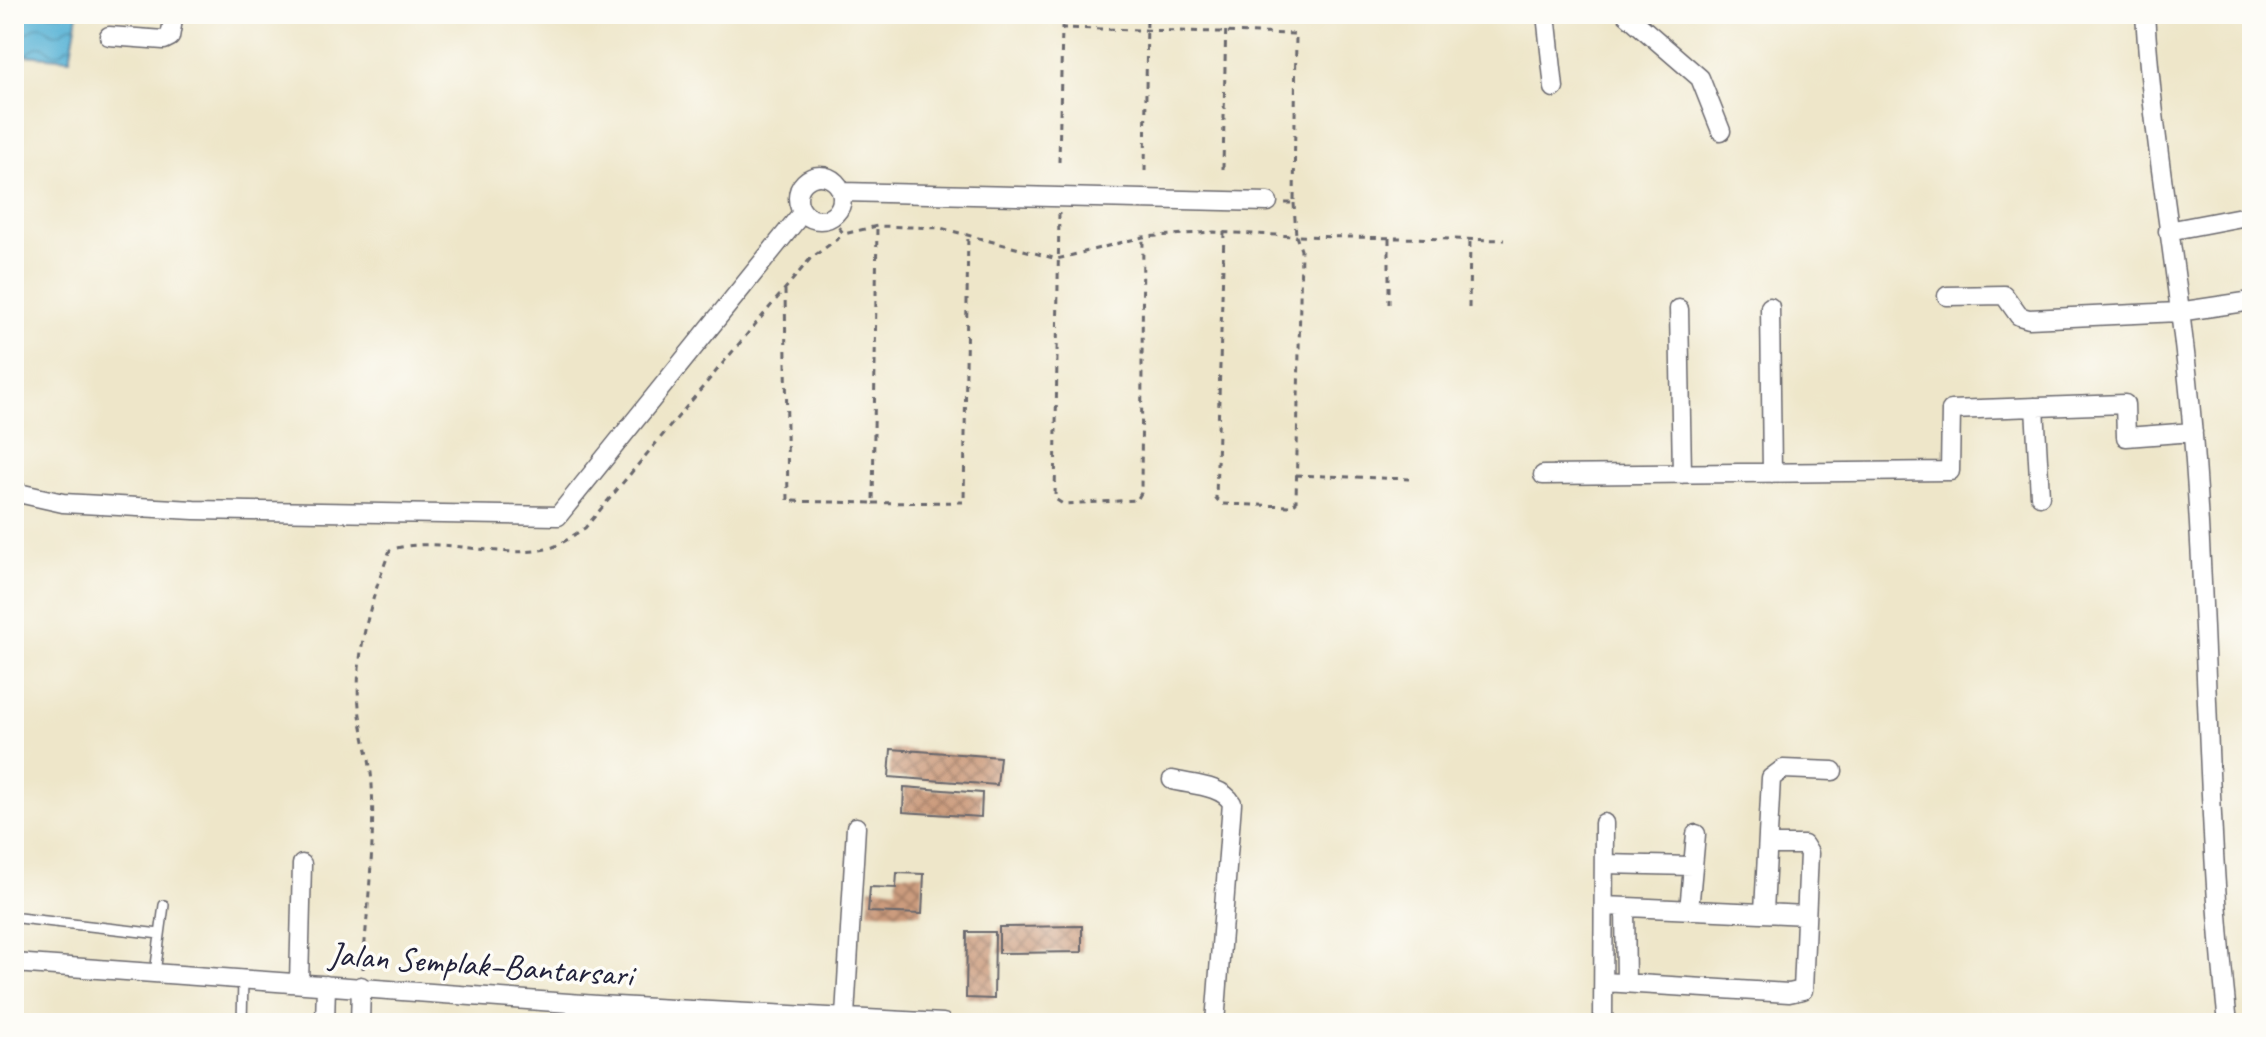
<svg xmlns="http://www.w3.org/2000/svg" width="2266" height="1037" font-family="Caveat,sans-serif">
<defs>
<pattern id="water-waves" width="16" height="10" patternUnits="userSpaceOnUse" patternTransform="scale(2)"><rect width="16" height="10" fill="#58b3d6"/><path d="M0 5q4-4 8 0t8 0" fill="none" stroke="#4891af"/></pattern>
<pattern id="building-cross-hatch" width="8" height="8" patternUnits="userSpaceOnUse" patternTransform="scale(2)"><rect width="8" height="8" fill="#cc9c7e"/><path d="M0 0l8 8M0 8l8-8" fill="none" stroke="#a57f68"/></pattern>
</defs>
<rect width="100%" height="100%" fill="#fdfcf7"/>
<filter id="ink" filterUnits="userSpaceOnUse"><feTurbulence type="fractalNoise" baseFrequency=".0125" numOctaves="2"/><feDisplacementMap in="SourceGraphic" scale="16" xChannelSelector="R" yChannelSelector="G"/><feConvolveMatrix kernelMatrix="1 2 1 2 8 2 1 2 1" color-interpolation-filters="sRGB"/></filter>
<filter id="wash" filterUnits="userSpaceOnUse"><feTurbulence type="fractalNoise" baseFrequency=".006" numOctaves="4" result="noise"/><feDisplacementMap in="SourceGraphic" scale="32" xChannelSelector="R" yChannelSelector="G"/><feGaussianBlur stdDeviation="1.8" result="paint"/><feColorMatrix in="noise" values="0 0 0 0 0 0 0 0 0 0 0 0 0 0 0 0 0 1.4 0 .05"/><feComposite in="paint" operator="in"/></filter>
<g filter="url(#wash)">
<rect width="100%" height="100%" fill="#eee6c9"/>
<path fill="url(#water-waves)" stroke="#3d6a88" stroke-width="2" d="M14,14H78L70,59L14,54Z"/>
<g id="blocks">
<path fill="url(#building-cross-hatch)" d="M891,749L1000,757L997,785L889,777Z
M904,787L982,793L981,817L903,812Z
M897,873L924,874L922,914L868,912L870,887L896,888Z
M1082,926V952L999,953V927Z
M967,932H995L994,999L966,998Z"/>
</g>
</g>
<g filter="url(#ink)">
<use href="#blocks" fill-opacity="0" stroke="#69676d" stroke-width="2"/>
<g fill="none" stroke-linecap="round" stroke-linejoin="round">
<g stroke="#69676d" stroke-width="12">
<path id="lane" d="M19,918L160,934
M155,973L164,905
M242,1023L243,980"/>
</g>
<g stroke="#69676d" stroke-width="21">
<path id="street" d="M1546,14L1554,88
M1626,14L1700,78L1721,131
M2145,14C2153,148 2180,279 2191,412C2209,615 2205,820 2228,1023
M109,36L164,40L170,37L174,14
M798 198a22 22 0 1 1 44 0a22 22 0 1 1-44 0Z
M842,192L1268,202
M2168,231L2252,215
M1947,296L2004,295L2019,316L2029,319L2178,312L2252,301
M1770,307L1772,473
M1679,309L1682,474
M2035,407L2040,496
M1543,475L1950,471L1951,410L2125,404L2126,437L2193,432
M14,492L63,503L194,510L558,516L802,213
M1172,780C1191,785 1222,785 1232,803L1215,1023
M1604,864L1692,866
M1605,906L1806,915
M1625,907L1626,982
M1689,910L1696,834
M1764,911L1771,778L1783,769L1833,771
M14,963L597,1005L943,1023
M1604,982L1789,993L1803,990L1809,853L1804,845H1770
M299,983L302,864
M845,1016L856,827
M325,1023L326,985
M360,1023L361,986
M1603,1023L1604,823"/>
</g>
<path stroke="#69676d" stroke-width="3" stroke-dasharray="6 6" stroke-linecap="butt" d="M1062,14V28L1296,34L1294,203H1284
M1059,162L1062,28
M1223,169L1226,14
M1145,171L1147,14
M1294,203L1296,236L1504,240
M1059,213L1055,499L1063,504L1137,500L1141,493L1143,237
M831,218L844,234L877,226L941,228L1057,259L1143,237L1214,232L1296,236L1301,250L1296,502L1291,506L1221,504L1216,498L1224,232
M1389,238V306
M785,290L788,501L873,503L877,226
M1469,308L1470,239
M1296,475L1409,479
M873,503L964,502L968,233
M363,969C367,908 375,846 372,785C371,758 361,732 359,706C354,654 372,597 390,550C440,534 494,560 546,549C559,547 573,535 585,528L810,259L844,234"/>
<use href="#lane" stroke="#fff" stroke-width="9"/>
<use href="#street" stroke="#fff" stroke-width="18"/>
</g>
</g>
<g text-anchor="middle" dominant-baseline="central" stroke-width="7" stroke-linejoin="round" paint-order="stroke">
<g font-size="34" fill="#22223b" stroke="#fdfcf7">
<text transform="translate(481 964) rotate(4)">Jalan Semplak–Bantarsari</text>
</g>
</g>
<rect width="2266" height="1037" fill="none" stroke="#fdfcf7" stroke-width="48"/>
</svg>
